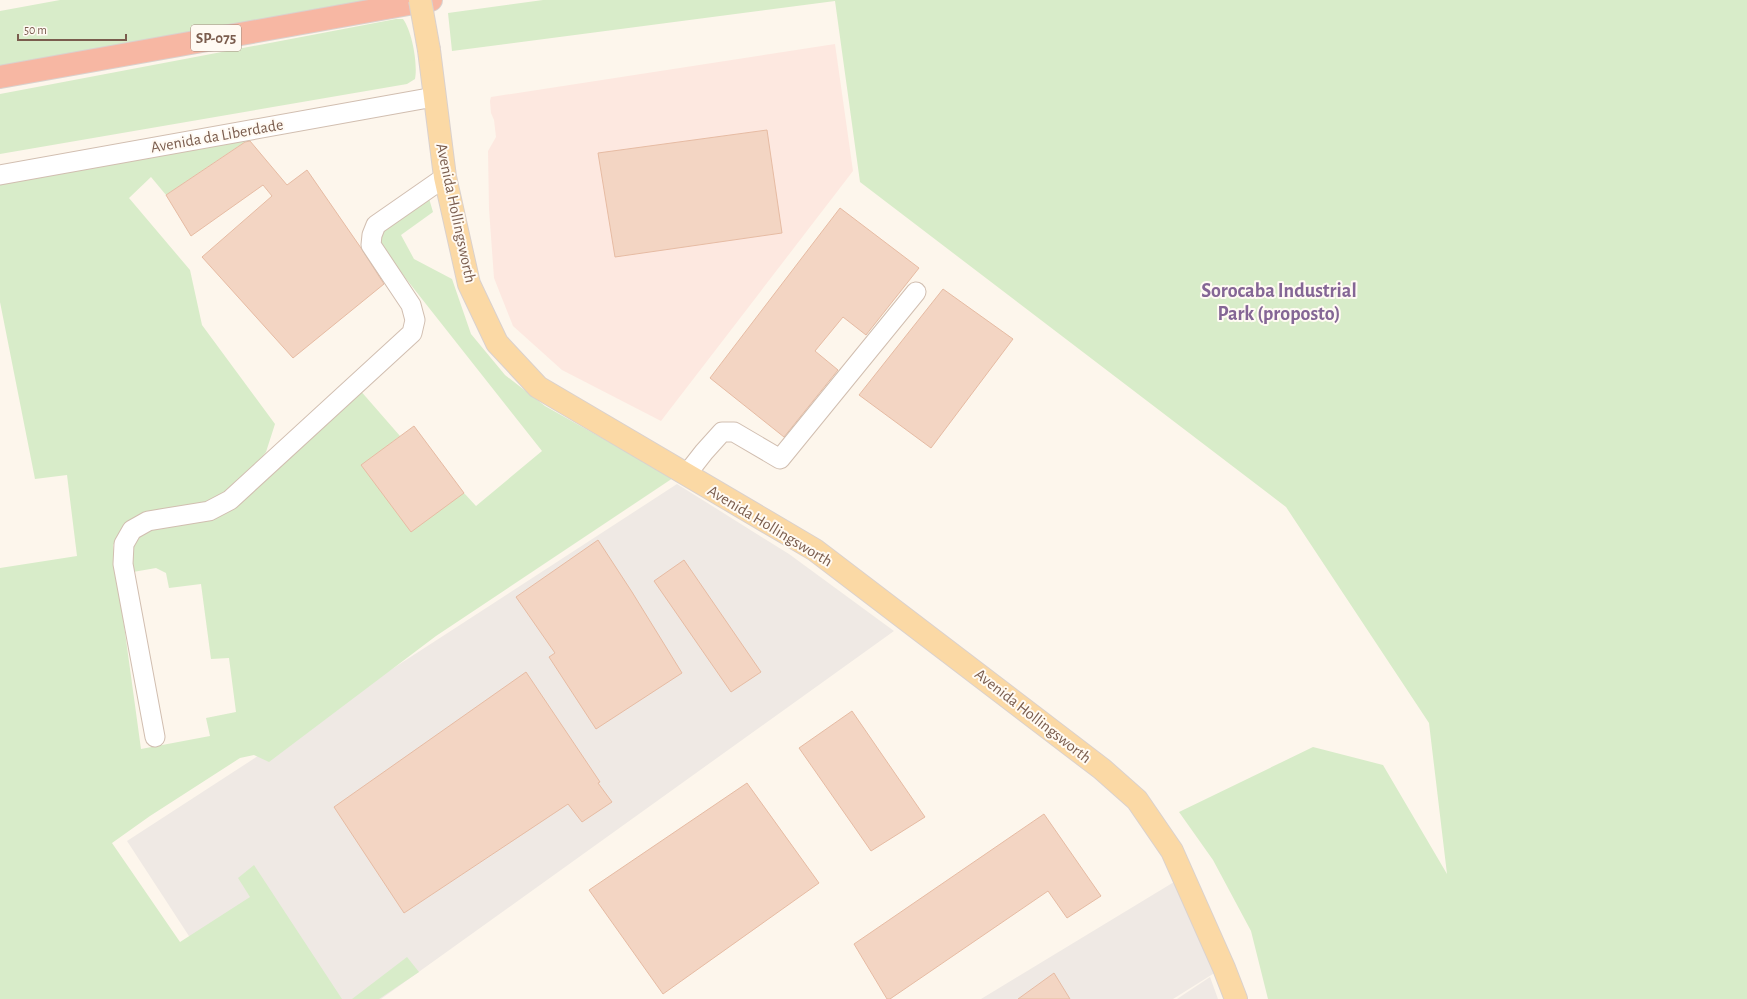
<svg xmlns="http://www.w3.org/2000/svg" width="1747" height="999" font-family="'Alegreya Sans',sans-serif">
<rect width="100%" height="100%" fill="#fdf6ec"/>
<path fill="#fde8e0" d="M835,44L853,171L661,421L562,370L513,326L494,278L489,209L488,151L496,137L494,120L491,113L490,101L491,97Z"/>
<path fill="#efe9e4" d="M677,484L789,554L894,631L381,999H230L127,841Z
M1174,882L1216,972L1173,999H981Z
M1210,977L1218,999H1177Z"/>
<path fill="#d8ecc9" d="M60,0H379L0,68V11Z
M543,0H1747V999H1268L1251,931L1213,860L1179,812L1313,747L1383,765L1447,874L1429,723L1286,507L860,182L835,1L452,51L448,13Z
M396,19H403C412,31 418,64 415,79L407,84L0,154V94Z
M249,139L166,195L151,177L129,198L190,270L202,325L275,424L266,452L246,476L219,499L122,534L113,545L141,749L210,736L206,718L236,712L229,658L211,659L201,584L169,588L166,573L156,568L133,572L130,553L138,535L151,528L208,518L359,389L400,436L362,465L464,493L476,506L542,451L377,242L383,227L428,195L433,212L401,235L414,259L452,279L471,334L505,375L545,406L673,478L436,636L269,762L254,755L240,758L150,816L112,843L180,942L250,897L238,878L254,865L342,999H0V568L77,556L67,475L35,479L0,302V183Z
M407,957L419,972L379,999H352Z"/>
<path fill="#f3d5c3" stroke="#e6bba3" d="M767,130L782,233L615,257L598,153Z
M250,141L287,185L307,170L361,248L384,284L293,358L202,257L272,196L263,185L191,236L166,195L245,142Z
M840,208L919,268L866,335L843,317L815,351L838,370L784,437L710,378Z
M943,289L1013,339L931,448L859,395Z
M414,426L464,493L411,532L361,465Z
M598,540L632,592L682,673L596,729L549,657L555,653L516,597Z
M684,560L761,672L731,692L654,581Z
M526,672L600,782L598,783L612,802L582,822L568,804L404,913L334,807Z
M852,711L925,817L871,851L799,748Z
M747,783L819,883L663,994L589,890Z
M1044,814L1101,896L1067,918L1048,891L890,999H887L854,944Z
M1054,973L1070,999H1018Z"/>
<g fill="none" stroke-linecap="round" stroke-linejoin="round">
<g stroke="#d1beb0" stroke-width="21">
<path id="minor" d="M0,175L434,97
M686,475L704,452L722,432H734L780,459L916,292
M155,737L123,564L124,544L132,530L148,521L209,511L230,500L412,333L415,320L411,305L371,245L372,235L376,225L445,177"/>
</g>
<g stroke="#dad1cd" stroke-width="24">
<path id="major" d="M429,50L445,177L469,284L497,343L538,387L815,550L1102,769L1137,800L1172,851L1224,968L1236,999"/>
</g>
<g stroke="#dad1cd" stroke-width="24">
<path id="highway" d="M0,77L431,0"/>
</g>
<use href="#minor" stroke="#fff" stroke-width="19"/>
<use href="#major" stroke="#fbd9a5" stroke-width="22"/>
<use href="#highway" stroke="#f7b7a3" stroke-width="22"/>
<g stroke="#dad1cd" stroke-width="24" stroke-linecap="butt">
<path id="major-bridge" d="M420,0L429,50"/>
</g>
<use href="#major-bridge" stroke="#fbd9a5" stroke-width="22"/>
</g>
<g text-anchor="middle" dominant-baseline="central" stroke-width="4" stroke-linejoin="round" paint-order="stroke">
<rect fill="#fffaf3" stroke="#a28b7f" stroke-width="1" x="191" y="25" width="50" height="26" rx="3"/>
<g font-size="15" font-weight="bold" fill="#7a5c4d">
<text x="216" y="38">SP-075</text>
</g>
<g font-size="16" fill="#7a5c4d" stroke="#fffaf3">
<text transform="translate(217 136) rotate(-10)">Avenida da Liberdade</text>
<text transform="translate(456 213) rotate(78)">Avenida Hollingsworth</text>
<text transform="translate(770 526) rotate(31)">Avenida Hollingsworth</text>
<text transform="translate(1033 716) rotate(38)">Avenida Hollingsworth</text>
</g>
<g font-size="20" font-weight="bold" fill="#846695" stroke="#fffaf3">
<text x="1279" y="291">Sorocaba Industrial<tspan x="1279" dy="23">Park (proposto)</tspan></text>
</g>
</g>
<path d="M18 34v6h108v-6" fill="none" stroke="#7a5c4d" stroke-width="2"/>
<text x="24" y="34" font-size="12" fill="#7a5c4d" stroke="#fffaf3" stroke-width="3" paint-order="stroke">50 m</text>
</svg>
